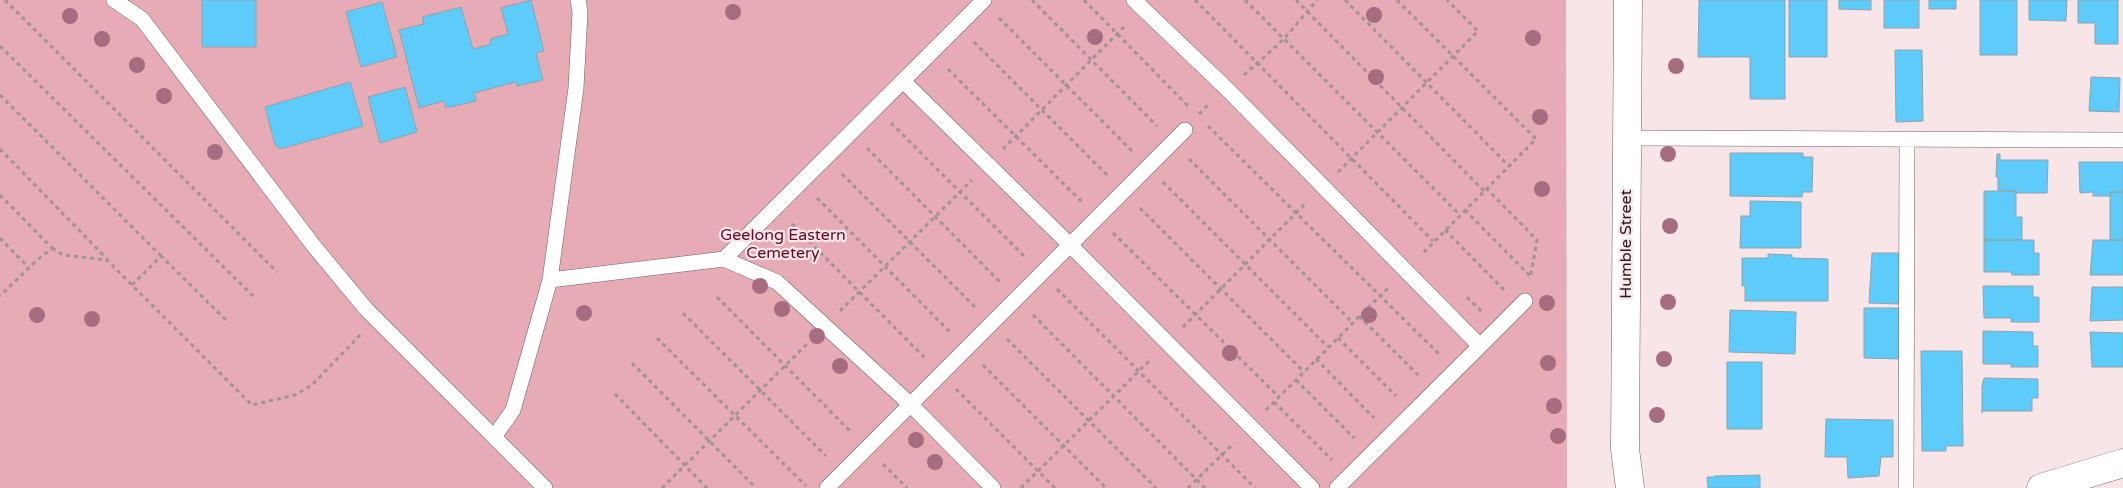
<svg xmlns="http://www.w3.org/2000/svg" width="2123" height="488" font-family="'Varela Round',sans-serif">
<rect width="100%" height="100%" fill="#f8e5e8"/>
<path fill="#e7abb6" d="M0,0H1566L1567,488H0Z"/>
<path fill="#5dccfb" stroke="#92a2a9" d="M202,0H256V47H202Z
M531,0L544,51L536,53L543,80L517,86L516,82L474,93L476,101L446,108L444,101L419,108L399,30L424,24L422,17L461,7L473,49L491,44L490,39L508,34L501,8Z
M1699,0H1785V99H1750V57H1698Z
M1789,0H1827V57H1789Z
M1839,0H1871V10L1839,9Z
M1884,0H1919V28H1884Z
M1929,0H1956V9H1929Z
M1980,0H2017V55H1980Z
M2029,0H2067L2066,21L2029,20Z
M2078,0H2118V44H2095V23H2078Z
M382,2L397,57L361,67L346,12Z
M1895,50H1922L1923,121L1896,122Z
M2091,77L2120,78L2119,112L2089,111Z
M350,82L363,126L280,149L275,145L265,107Z
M405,87L417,132L380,143L368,97Z
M1730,153H1803V157H1813L1812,192H1803L1802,197L1730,196Z
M1997,154H2000V160H2048L2047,193H2016V191L1998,190V177H1996Z
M2079,162H2123V192H2110V196H2093V192L2080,193Z
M1984,191H2016V217H2022V240H1984Z
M2110,192H2123V240H2110Z
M1750,201L1801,202V248H1740L1741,216H1750Z
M1984,240H2034V253H2039V275H2012L2011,272H1984Z
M2093,240H2123V275H2090Z
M1872,253H1901L1899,304L1869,303Z
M1768,254L1792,255V258L1828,259V301H1745V286H1742V258H1768Z
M1983,286H2033V297H2039V322H2011V318H1984Z
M2092,287H2123V320L2090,321Z
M1864,308H1901V359L1864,358Z
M1730,310L1796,312L1795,354L1729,352Z
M1983,331L2033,332V346H2038V367H2011V364H1983Z
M2090,332L2123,333V367H2092Z
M1921,351H1962L1963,446H1946V451H1922Z
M1727,362H1762V429H1727Z
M1984,378L2038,379V398H2032V411H1982V413V386Z
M1826,419L1893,420V457H1881L1879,476L1848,478L1847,457H1825Z
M1760,475V488H1708L1707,477H1714V476Z"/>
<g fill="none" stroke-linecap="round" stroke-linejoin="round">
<g stroke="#706063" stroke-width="16">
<path id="lane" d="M114,0L142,19L313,245L366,309L545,488
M1134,0L1227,89L1480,346L1337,488
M903,81L1070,245L1312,488
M1627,138L2123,140
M724,259L984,0
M550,280L724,259L777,282L911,405L993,488
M1480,346L1525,301
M494,437L513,410L550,280L576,88L580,12L578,0
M827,488L1185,130
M1906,488L1907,139"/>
</g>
<g stroke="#706063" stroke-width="29">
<path id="street" d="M1628,0L1625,449L1630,488
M2041,488L2123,463"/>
</g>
<path stroke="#a19395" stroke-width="3" stroke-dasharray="4 4" stroke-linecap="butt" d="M5,0L277,272
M1032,0L1157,126
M1084,0L1189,107
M1195,0L1433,241
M1245,0L1460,215
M1296,0L1484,191
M1345,0L1509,166
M1397,0L1536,139L1422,254
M999,18L1132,151
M974,42L1107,175
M0,46L253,296
M948,69L1082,202
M1244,75L1284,39L1317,0
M0,95L161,256
M1199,114L1210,103
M891,123L1026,258
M1208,126L1440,355
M867,148L1000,282
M0,149L107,259
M1003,149L1127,24
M1189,159L1353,323
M1338,172L1478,31L1447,0
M842,174L976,308
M1163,182L1328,347
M1486,188L1537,240L1530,279
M0,195L52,248L36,261L0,296
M817,198L950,332
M1140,208L1304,372
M1465,210L1530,276
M792,224L925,358
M1445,230L1504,290
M1113,233L1279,397
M0,238L29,268
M52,248L63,255L107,260L252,405L295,395L312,385L361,334
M132,285L161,256L228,322
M1057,289L1255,488
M717,297L852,433
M1467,297L1482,312
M840,311L972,180
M683,313L826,456
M1033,315L1205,488
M1359,316L1418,375
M1183,327L1307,202
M657,338L806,486
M1338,338L1396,396
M1007,339L1156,488
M1316,359L1374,418
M632,363L756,488
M983,365L1106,488
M1296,380L1354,438
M956,389L1055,488
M615,394L707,488
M1274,402L1332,460
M1266,410L1389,287
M883,464L907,488
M662,488L809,342
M1021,488L1152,358
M1188,488L1234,443"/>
<use href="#lane" stroke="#fff" stroke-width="15"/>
<use href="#street" stroke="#fff" stroke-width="28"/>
</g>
<g fill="#a66c7f">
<circle cx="733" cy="12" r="8"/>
<circle cx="1374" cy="15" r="8"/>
<circle cx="70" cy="16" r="8"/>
<circle cx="1095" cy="37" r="8"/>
<circle cx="1533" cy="38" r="8"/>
<circle cx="102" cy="39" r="8"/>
<circle cx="137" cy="65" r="8"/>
<circle cx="1676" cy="66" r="8"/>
<circle cx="1376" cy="77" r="8"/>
<circle cx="164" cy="96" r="8"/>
<circle cx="1540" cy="117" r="8"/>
<circle cx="215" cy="152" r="8"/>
<circle cx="1668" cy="154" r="8"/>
<circle cx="1542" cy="189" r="8"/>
<circle cx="1670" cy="226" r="8"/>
<circle cx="760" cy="286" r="8"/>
<circle cx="1668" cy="302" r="8"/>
<circle cx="1547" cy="303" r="8"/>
<circle cx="782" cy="309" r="8"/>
<circle cx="584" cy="313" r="8"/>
<circle cx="37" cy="315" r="8"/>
<circle cx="1369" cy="315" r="8"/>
<circle cx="92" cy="319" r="8"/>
<circle cx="817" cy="336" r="8"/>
<circle cx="1230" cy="353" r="8"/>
<circle cx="1664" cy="359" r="8"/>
<circle cx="1548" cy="363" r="8"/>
<circle cx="840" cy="366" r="8"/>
<circle cx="1554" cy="406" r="8"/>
<circle cx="1657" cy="415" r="8"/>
<circle cx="1558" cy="436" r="8"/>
<circle cx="916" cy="440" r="8"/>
<circle cx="935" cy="462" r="8"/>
</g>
<g text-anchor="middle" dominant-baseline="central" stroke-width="4.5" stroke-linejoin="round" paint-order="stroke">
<g font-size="16" fill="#620929" stroke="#f8e5e8">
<text x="783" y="235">Geelong Eastern<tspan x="783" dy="18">Cemetery</tspan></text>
</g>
<g font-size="16" fill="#241e1f" stroke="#f8e5e8">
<text transform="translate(1626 244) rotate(-90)">Humble Street</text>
</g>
</g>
</svg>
